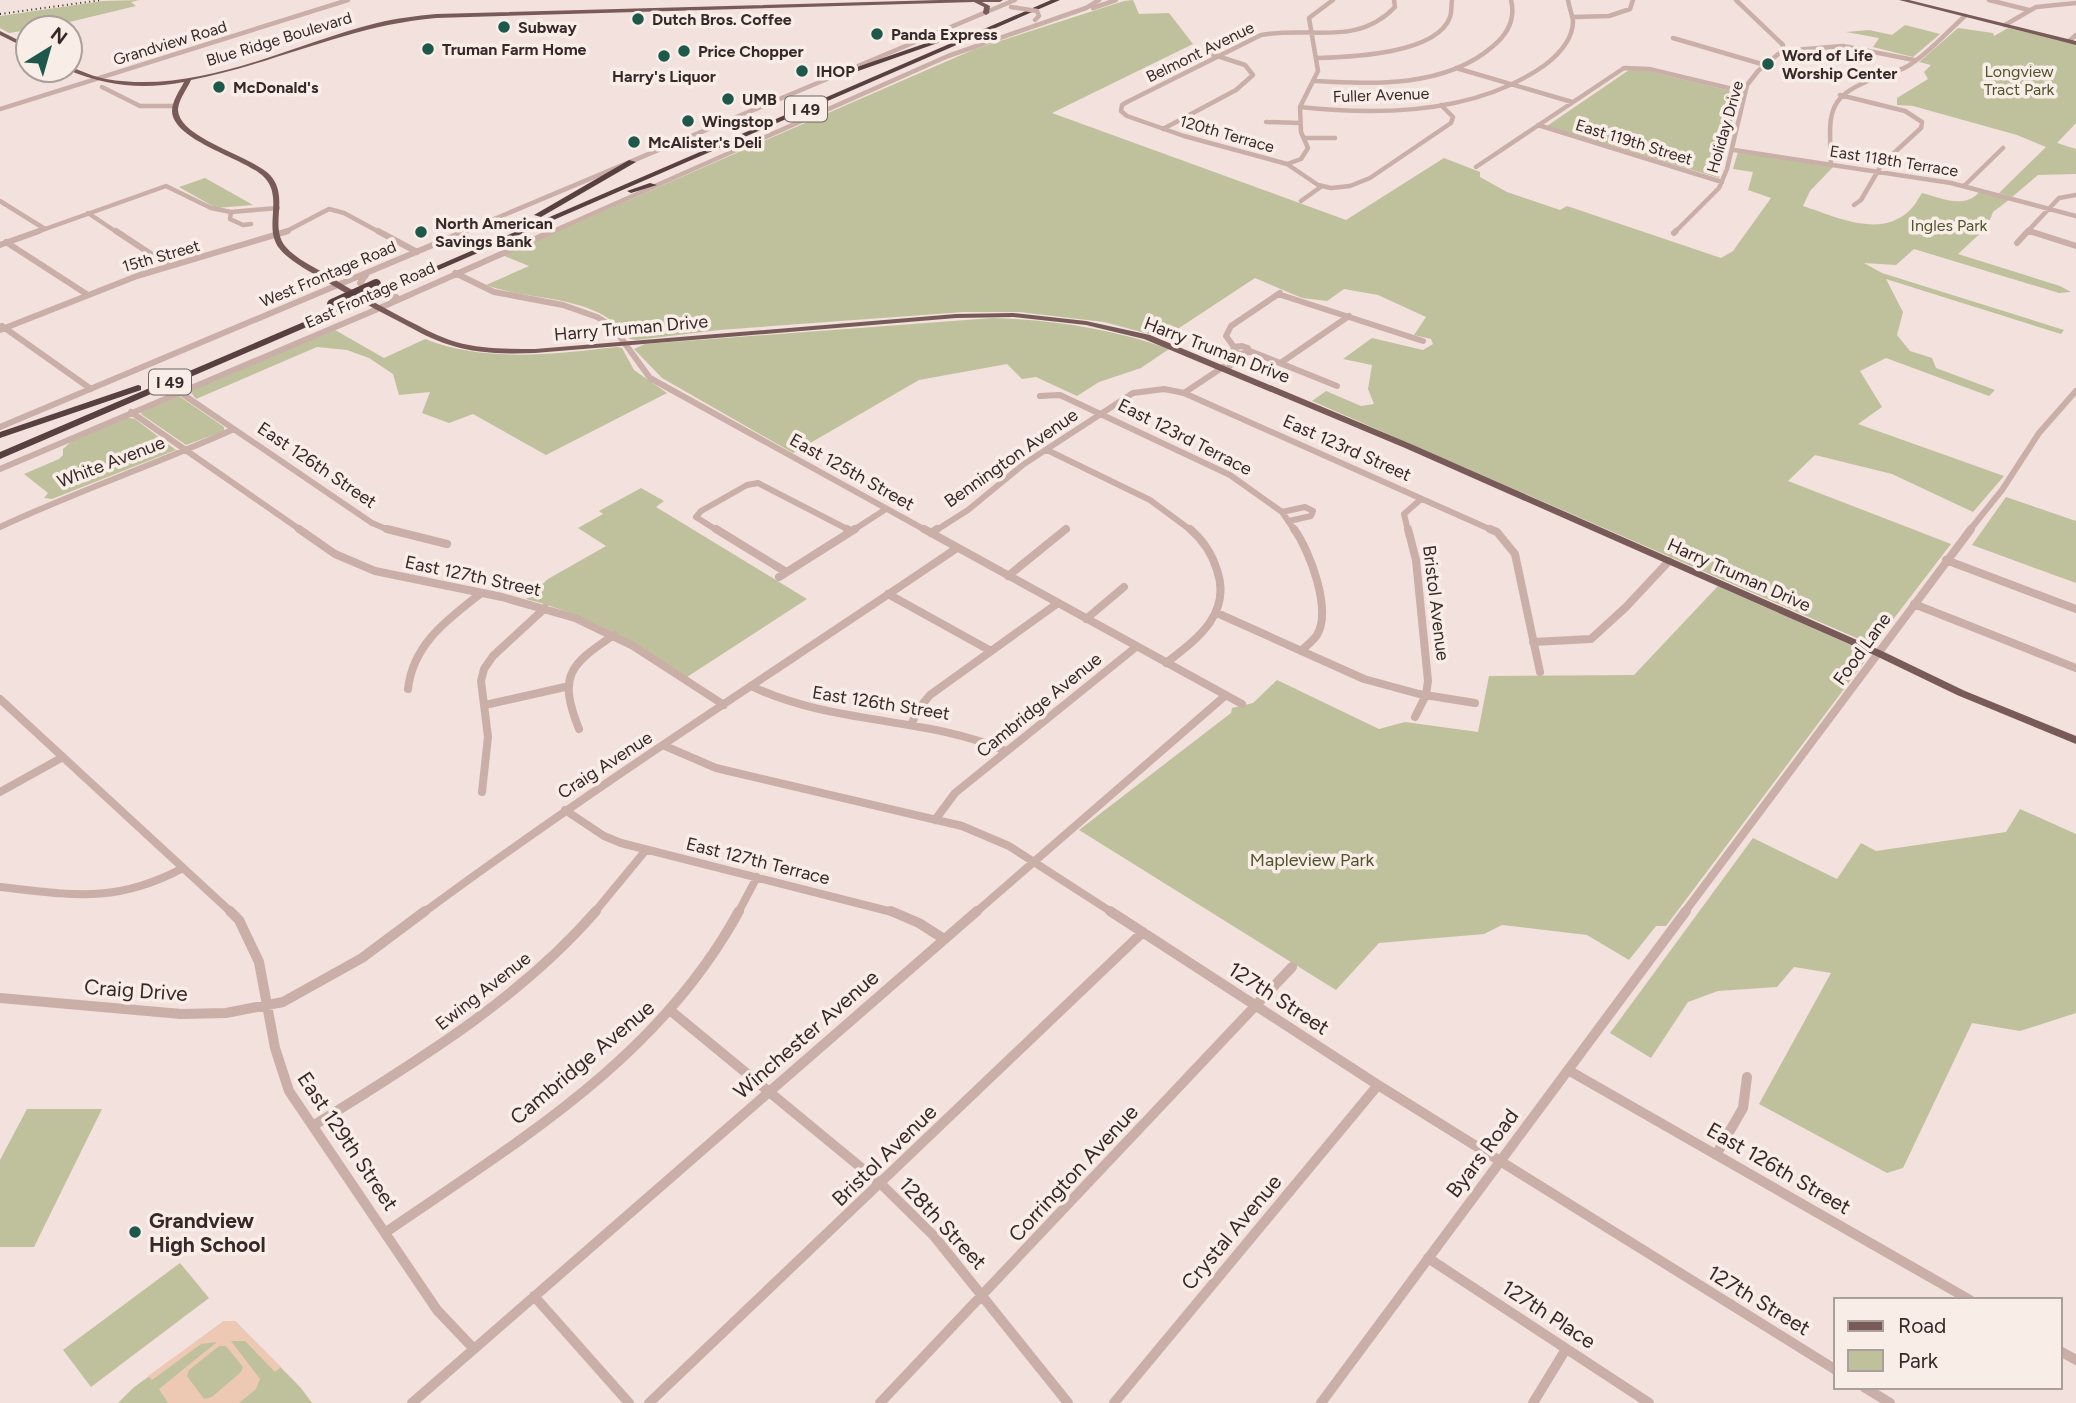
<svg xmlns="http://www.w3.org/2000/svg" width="2076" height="1403" font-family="Figtree,sans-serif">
<rect width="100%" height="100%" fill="#f2e1dc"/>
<path fill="#bfc19c" d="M140,0L131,2L136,6L53,26L9,33L0,28V16L103,1Z
M1133,0L1139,14L1169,13L1193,44L1052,113L1346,220L1444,158L1480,172V177L1507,192L1560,210L1567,206L1721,258L1733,251L1771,198L1748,190L1753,172L1733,169L1738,152L1833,167L1810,191L1803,206C1835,216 1879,239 1909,211C1914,207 1918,199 1922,193C1942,198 1965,210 1980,191L2010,199L1993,212L1987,227L1958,254L2060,286L2071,292L2059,293L1914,249L1896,265L1864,263L1882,273L2064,330L2061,334L1886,279L1903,312L1897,335L1910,351L1932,358L1936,368L1995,390L1989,396L1886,358L1860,371L1882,407L1858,424L2004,476L1973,512L1892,474L1815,455L1788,481L1951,544L1875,643H1868L1312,401L1326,391L1361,406L1374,404L1368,389L1372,365L1343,359L1372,338L1423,350L1433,344L1431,339L1414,335L1426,317L1378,295L1344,289L1327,301L1302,298L1255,278L1164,338L1104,322L1019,312H964L719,330L637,340L630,339C623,333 618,325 611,320C574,295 527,300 486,285L529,266L502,255L975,49L1124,1Z
M1905,25L1940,34L1913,57L1873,47L1879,38L1846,32L1869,30L1892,35Z
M1958,28L1993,33L1994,36L2008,28L2076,44V123L2057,143L2076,149V174L2038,175L2012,197L1999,193L2046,147L2017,135L1913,106L1897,105V98L1928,79L1924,72L1931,65L1919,62Z
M1629,70H1644L1739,93L1719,178L1547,126Z
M205,178L253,205L216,208L179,187Z
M993,318C1053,320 1113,329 1169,349L1141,368L1099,382L1077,396L1036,377L1022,379L1007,364L919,380L793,453L662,378L634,349L645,344Z
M335,330L384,358L425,339C487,363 552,354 617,347L622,348L634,370L667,393L546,455L473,414L449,423L422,413L430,392L399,395L393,374L369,358L347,350L317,347L196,399L190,391Z
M179,396L224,427V431L186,445L141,414L142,411Z
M126,417L135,419L176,450L52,499L44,498L48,493L24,474L59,459L63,455V449L73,440Z
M641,488L664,501L656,507L807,599L687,677C631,641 592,616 526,599L548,579L606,546L578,528L603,514L599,511Z
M2006,497L2076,521V583L1972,545Z
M1718,586L1866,652L1868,657L1666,926H1656L1629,960L1587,935L1502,925L1484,934L1379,943L1336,990L1079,830L1231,713L1232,708L1253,703L1277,680L1379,729L1405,722L1478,732L1489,676L1634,675Z
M2020,809L2076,834V1013L2020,1031L1972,1023L1903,1168L1887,1173L1759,1104L1831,973L1794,967L1777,987L1718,991L1688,1002L1651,1058L1610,1033L1753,838L1837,879L1861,843L1876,851L2006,832Z
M27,1109H102L34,1247H0V1160Z
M180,1263L209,1298L91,1387L63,1350Z
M224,1321H235L301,1388L312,1403H118L133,1388Z"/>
<path fill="#edc9b3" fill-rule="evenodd" d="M224,1321H235L281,1367L275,1372L245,1341H231L260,1379L256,1389L239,1403H168L159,1389L217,1342L201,1344L152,1380L148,1376ZM219,1346H226L243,1367L241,1372L212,1397L204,1399L187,1376L189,1370Z"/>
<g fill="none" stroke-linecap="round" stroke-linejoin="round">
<path stroke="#caaea8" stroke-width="4.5" d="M1394,0L1395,7C1357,47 1310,26 1261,35L1127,102L1122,105L1121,111L1127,116L1184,136L1287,164L1318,185L1331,188L1350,186L1370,178L1451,123L1453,117L1441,105
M1736,0L1783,45L1782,51
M1989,0L2029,10
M1093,8L1116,0
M1574,17L1609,16L1630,9L1633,0
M2005,25L2036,7L2076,3
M1673,38L1765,65
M2069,41L2076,35
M1782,51L1843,46L1914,60
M1318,58C1351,57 1437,54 1450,17C1452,12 1451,5 1452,0
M1456,68L1572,102
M1314,81C1373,84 1444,88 1492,47C1507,35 1516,20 1511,0
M102,87L140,106H176
M1840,95L1905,111L1922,122L1921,128L1882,164L1861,200L1854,205
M1300,107C1381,116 1476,114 1545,65C1558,55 1573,39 1573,21C1572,14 1569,7 1568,0
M0,109L348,0
M1266,122L1300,123
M1538,125L1722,182
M1163,129L1236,90L1253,75L1245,65L1199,50
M1305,138H1335
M1734,150L1951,183L2076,216
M1287,164L1301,159L1308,148L1301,132L1300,107L1318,71L1309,18L1333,0
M1831,164C1829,111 1825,97 1878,77C1888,74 1900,71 1908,66C1929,53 1947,32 1965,16
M1476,167L1624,68L1649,69L1745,92
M1964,186L2003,148
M0,201L45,229
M1301,201L1322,186
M231,212L278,208
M88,213L118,233
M2029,231L2035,233
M34,233L166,186L211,208L231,212L230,219L243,225L251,224
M283,233L329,209L344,213L381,233
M461,233L1015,0
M549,233L948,56L1086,8L1099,0
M1674,233L1719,188L1727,169L1747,85L1758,71L1782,51
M2026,233L2059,198L2076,195"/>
<path stroke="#caaea8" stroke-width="6" d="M116,231L169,266
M378,231L417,252
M2029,231L2076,246
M1674,233L1676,231
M6,242L88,295
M2017,243L2028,231
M0,245L39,231
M455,273L494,292L563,305L597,317L613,327L650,378L927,531
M366,275L360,283L362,285L383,297H396
M1278,294L1423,341
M2,326L91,389
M0,330L137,276L288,231
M1242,346L1248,348L1249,352L1240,354L1233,351L1234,347Z
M1234,347L1226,336L1231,326L1280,293
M1250,351L1337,386
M1282,362L1349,316
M1227,369L1242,354
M178,391L372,523L391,531
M1184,393L1223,367
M1040,396L1060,395L1230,475L1282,512L1295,531
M131,412L302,531
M0,427L466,231
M1047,450L1150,500L1192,531
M0,469L380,308L553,231
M1282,512L1305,507L1313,511L1311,516L1289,521
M0,527C77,491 157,464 234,429
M718,531L696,517L701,511L747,485L758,483L851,531
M852,531L886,509
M935,531L968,510L1024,464L1133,393L1164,389L1184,393L1494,531
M1064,531L1066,529
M1408,531L1404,514L1421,499
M1969,531L2002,490L2039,433L2076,391"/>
<path stroke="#caaea8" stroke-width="8" d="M299,529L335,554L375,571L502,597L575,618L633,646L724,705
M387,529L447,544
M716,529L786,572
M847,529L851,531
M924,529L1242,704
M1294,529C1310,551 1332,610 1317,635C1313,641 1306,646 1301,651
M1408,529L1416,560L1428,681L1426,695L1415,717
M1490,529L1497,532L1515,554L1540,672
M931,533L937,529
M1946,560L2076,609
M1008,576L1066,529
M779,577L855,529
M888,594L991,651
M1914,604L2076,668
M1217,613L1364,679L1419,694L1475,703
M1086,619L1124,587
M1533,642L1591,639L1626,607L1669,561
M1166,663C1197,639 1232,614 1217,570C1212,554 1203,540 1190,529
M751,686C832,725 924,716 1006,751
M408,689C413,644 447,620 480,594
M0,699L232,913
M485,705L565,687
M911,725L919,708L930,695L1058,603
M579,729C558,676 569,665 614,635
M665,746L716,768L962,826L1009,846L1113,913
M0,792L63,757
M482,792L488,737L481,681L484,669L493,656L545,608
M565,810L604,836L621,843L896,913
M935,820L955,793L1136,647
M0,887C72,895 116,904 183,868
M423,913C596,785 779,669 957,548
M594,913L646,850
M738,913L757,877
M975,913L1226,695
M1684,913L1971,529"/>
<path stroke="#caaea8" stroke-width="10" d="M230,911L239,920L259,962L275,1048L289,1091L437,1310L474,1349
M891,911L919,923L944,939
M1110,911L1378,1085L1836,1370
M0,998L181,1014L226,1013L283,1002L362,958L425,911
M671,1011L881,1184L934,1236L1068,1403
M1568,1070L1970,1300
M313,1126C413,1063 517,1002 596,911
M1716,1155L1743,1108L1747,1077
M386,1232C520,1140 659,1058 739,911
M1428,1258L1649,1403
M534,1296L629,1403
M2060,1351L2076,1360
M1864,1387L1890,1403
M412,1403L977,911
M649,1403L1143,932
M880,1403L1292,967
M1114,1403L1378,1085
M1321,1403L1686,911
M1533,1403L1566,1349"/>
<path fill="#785b59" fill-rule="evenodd" d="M940,0H1003L1000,2H982L990,6L989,13L986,15L983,13L984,7L974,2L436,18C351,25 274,64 191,80C187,89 179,99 178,109C177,138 252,156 270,175C290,197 269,225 285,246C294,257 311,266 324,273C351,290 379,305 407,320C423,328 439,337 456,342C481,349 509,349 535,349L956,314L1013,313L1086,321L1150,335L1411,444L1882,651L1965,691L2076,736V744L1957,695L1874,655L1405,448L1144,339L1086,325L1013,317L956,318L535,353C507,354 478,354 450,345C433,340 417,331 402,323C375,309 348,295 322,279C308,270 289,261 279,248C263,227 284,197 264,177C245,158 173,141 172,111C172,101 180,90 184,82C142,90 107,86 68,70H70V67C82,71 94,77 106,79C200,95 289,45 377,23C397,18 416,16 436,14Z
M1899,0H1909L2076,41V45Z
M0,31L28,45V49L0,35Z"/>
<path fill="#57403f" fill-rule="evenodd" d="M1051,0H1060L388,292L381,290Z
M967,29L970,31L969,32L841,77L834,75Z
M629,160L636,162L541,217L534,215Z
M650,183L657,185L631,193L627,191Z
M341,306L346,309L344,311L0,459V452Z
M138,385L141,386V390L0,438V432Z"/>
<path stroke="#372928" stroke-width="2" stroke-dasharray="1 3.5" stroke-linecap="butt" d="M0,14L102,0"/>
<path stroke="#caaea8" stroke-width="4.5" d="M1011,7L1037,11L1039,16L1035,20"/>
<path stroke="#57403f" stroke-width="10" d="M332,304L376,284"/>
</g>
<g fill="#1e584b" stroke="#f9ede8" stroke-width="2.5">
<circle cx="638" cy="19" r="7"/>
<circle cx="504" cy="27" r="7"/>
<circle cx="877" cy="34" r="7"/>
<circle cx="428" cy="49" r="7"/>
<circle cx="684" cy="51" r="7"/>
<circle cx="664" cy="56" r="7"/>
<circle cx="1768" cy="64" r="7"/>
<circle cx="802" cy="71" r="7"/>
<circle cx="219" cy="87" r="7"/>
<circle cx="728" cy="99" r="7"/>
<circle cx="688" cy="121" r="7"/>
<circle cx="634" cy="142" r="7"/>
<circle cx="421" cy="232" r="7"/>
<circle cx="135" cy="1232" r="7"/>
</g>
<g text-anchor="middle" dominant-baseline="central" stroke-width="7" stroke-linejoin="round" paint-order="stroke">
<g font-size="16" font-weight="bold" fill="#372928" stroke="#f9ede8" text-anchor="start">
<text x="652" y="19">Dutch Bros. Coffee</text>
<text x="518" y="27">Subway</text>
<text x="891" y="34">Panda Express</text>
<text x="442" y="49">Truman Farm Home</text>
<text x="698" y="51">Price Chopper</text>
<text x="1782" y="55">Word of Life<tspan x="1782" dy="18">Worship Center</tspan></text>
<text x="816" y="71">IHOP</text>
<text x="664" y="76" text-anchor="middle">Harry's Liquor</text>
<text x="233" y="87">McDonald's</text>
<text x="742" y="99">UMB</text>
<text x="702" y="121">Wingstop</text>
<text x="648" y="142">McAlister's Deli</text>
<text x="435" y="223">North American<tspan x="435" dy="18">Savings Bank</tspan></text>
</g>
<g font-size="16" fill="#372928" stroke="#f9ede8">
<text transform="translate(279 39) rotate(-17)">Blue Ridge Boulevard</text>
<text transform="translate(170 43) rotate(-17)">Grandview Road</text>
<text transform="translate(1200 52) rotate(-26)">Belmont Avenue</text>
<text transform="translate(1381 95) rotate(-2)">Fuller Avenue</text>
<text transform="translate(1725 127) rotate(-74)">Holiday Drive</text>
<text transform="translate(1227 134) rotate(16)">120th Terrace</text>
<text transform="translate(1634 142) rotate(17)">East 119th Street</text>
<text transform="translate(1894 161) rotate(9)">East 118th Terrace</text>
<text transform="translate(161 256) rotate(-16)">15th Street</text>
<text transform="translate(328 274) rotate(-23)">West Frontage Road</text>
<text transform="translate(370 295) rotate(-24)">East Frontage Road</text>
</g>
<g font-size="16" fill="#51552c" stroke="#f9ede8">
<text x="2019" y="71">Longview<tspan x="2019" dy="18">Tract Park</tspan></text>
<text x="1949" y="225">Ingles Park</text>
</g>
<g fill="#f9ede8" stroke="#716462" stroke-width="2">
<rect x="785" y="96.5" width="42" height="25" rx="5"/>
<rect x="149" y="369.5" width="42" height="25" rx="5"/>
</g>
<g font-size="16" font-weight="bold" fill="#372928">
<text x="806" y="109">I 49</text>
<text x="170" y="382">I 49</text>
</g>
<g font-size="18" fill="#372928" stroke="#f9ede8">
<text transform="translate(631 328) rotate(-5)">Harry Truman Drive</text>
<text transform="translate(1217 350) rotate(21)">Harry Truman Drive</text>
<text transform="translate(1185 437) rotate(27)">East 123rd Terrace</text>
<text transform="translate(1347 448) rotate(24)">East 123rd Street</text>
<text transform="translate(1011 458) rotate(-35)">Bennington Avenue</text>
<text transform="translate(111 462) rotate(-21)">White Avenue</text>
<text transform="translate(317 465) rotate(34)">East 126th Street</text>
<text transform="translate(852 472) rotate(29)">East 125th Street</text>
<text transform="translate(1739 575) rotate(24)">Harry Truman Drive</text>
<text transform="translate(473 576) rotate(12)">East 127th Street</text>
<text transform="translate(1436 603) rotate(83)">Bristol Avenue</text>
<text transform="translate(1862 649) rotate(-54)">Food Lane</text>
<text transform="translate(881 703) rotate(9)">East 126th Street</text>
<text transform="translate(1039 705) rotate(-39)">Cambridge Avenue</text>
<text transform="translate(605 765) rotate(-33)">Craig Avenue</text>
<text transform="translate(758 861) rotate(14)">East 127th Terrace</text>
<text transform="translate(483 991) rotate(-38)">Ewing Avenue</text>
</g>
<g font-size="18" fill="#51552c" stroke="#f9ede8">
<text x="1312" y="860">Mapleview Park</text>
</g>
<g font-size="21" fill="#372928" stroke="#f9ede8">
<text transform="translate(136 990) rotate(4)">Craig Drive</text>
<text transform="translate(1279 998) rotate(33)">127th Street</text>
<text transform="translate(806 1034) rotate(-41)">Winchester Avenue</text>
<text transform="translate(582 1062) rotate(-40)">Cambridge Avenue</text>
<text transform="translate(348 1141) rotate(56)">East 129th Street</text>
<text transform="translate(1482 1153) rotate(-53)">Byars Road</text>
<text transform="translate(884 1155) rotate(-44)">Bristol Avenue</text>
<text transform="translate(1779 1168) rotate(30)">East 126th Street</text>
<text transform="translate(1073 1173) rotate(-47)">Corrington Avenue</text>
<text transform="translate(943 1223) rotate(47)">128th Street</text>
<text transform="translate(1231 1232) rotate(-50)">Crystal Avenue</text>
<text transform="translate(1759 1300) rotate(31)">127th Street</text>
<text transform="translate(1549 1314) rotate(33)">127th Place</text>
</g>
<g font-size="21" font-weight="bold" fill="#372928" stroke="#f9ede8" text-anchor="start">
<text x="149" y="1220">Grandview<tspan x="149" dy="24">High School</tspan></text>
</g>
</g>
<rect x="1834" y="1298" width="228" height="91" fill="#f9ede8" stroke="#ab9f9b" stroke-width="2"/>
<rect x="1848" y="1321" width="35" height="10" fill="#785b59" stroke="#ab9f9b" stroke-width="2"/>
<text x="1898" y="1333" font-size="21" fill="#372928">Road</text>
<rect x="1848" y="1350" width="35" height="21" fill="#bfc19c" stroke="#ab9f9b" stroke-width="2"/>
<text x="1898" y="1368" font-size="21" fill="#372928">Park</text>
<g transform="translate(49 49) rotate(37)"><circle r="33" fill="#f9ede8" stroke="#ab9f9b" stroke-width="2"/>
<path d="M0-5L12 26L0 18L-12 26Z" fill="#1e584b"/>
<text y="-10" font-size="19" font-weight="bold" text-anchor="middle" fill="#372928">N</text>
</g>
</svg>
